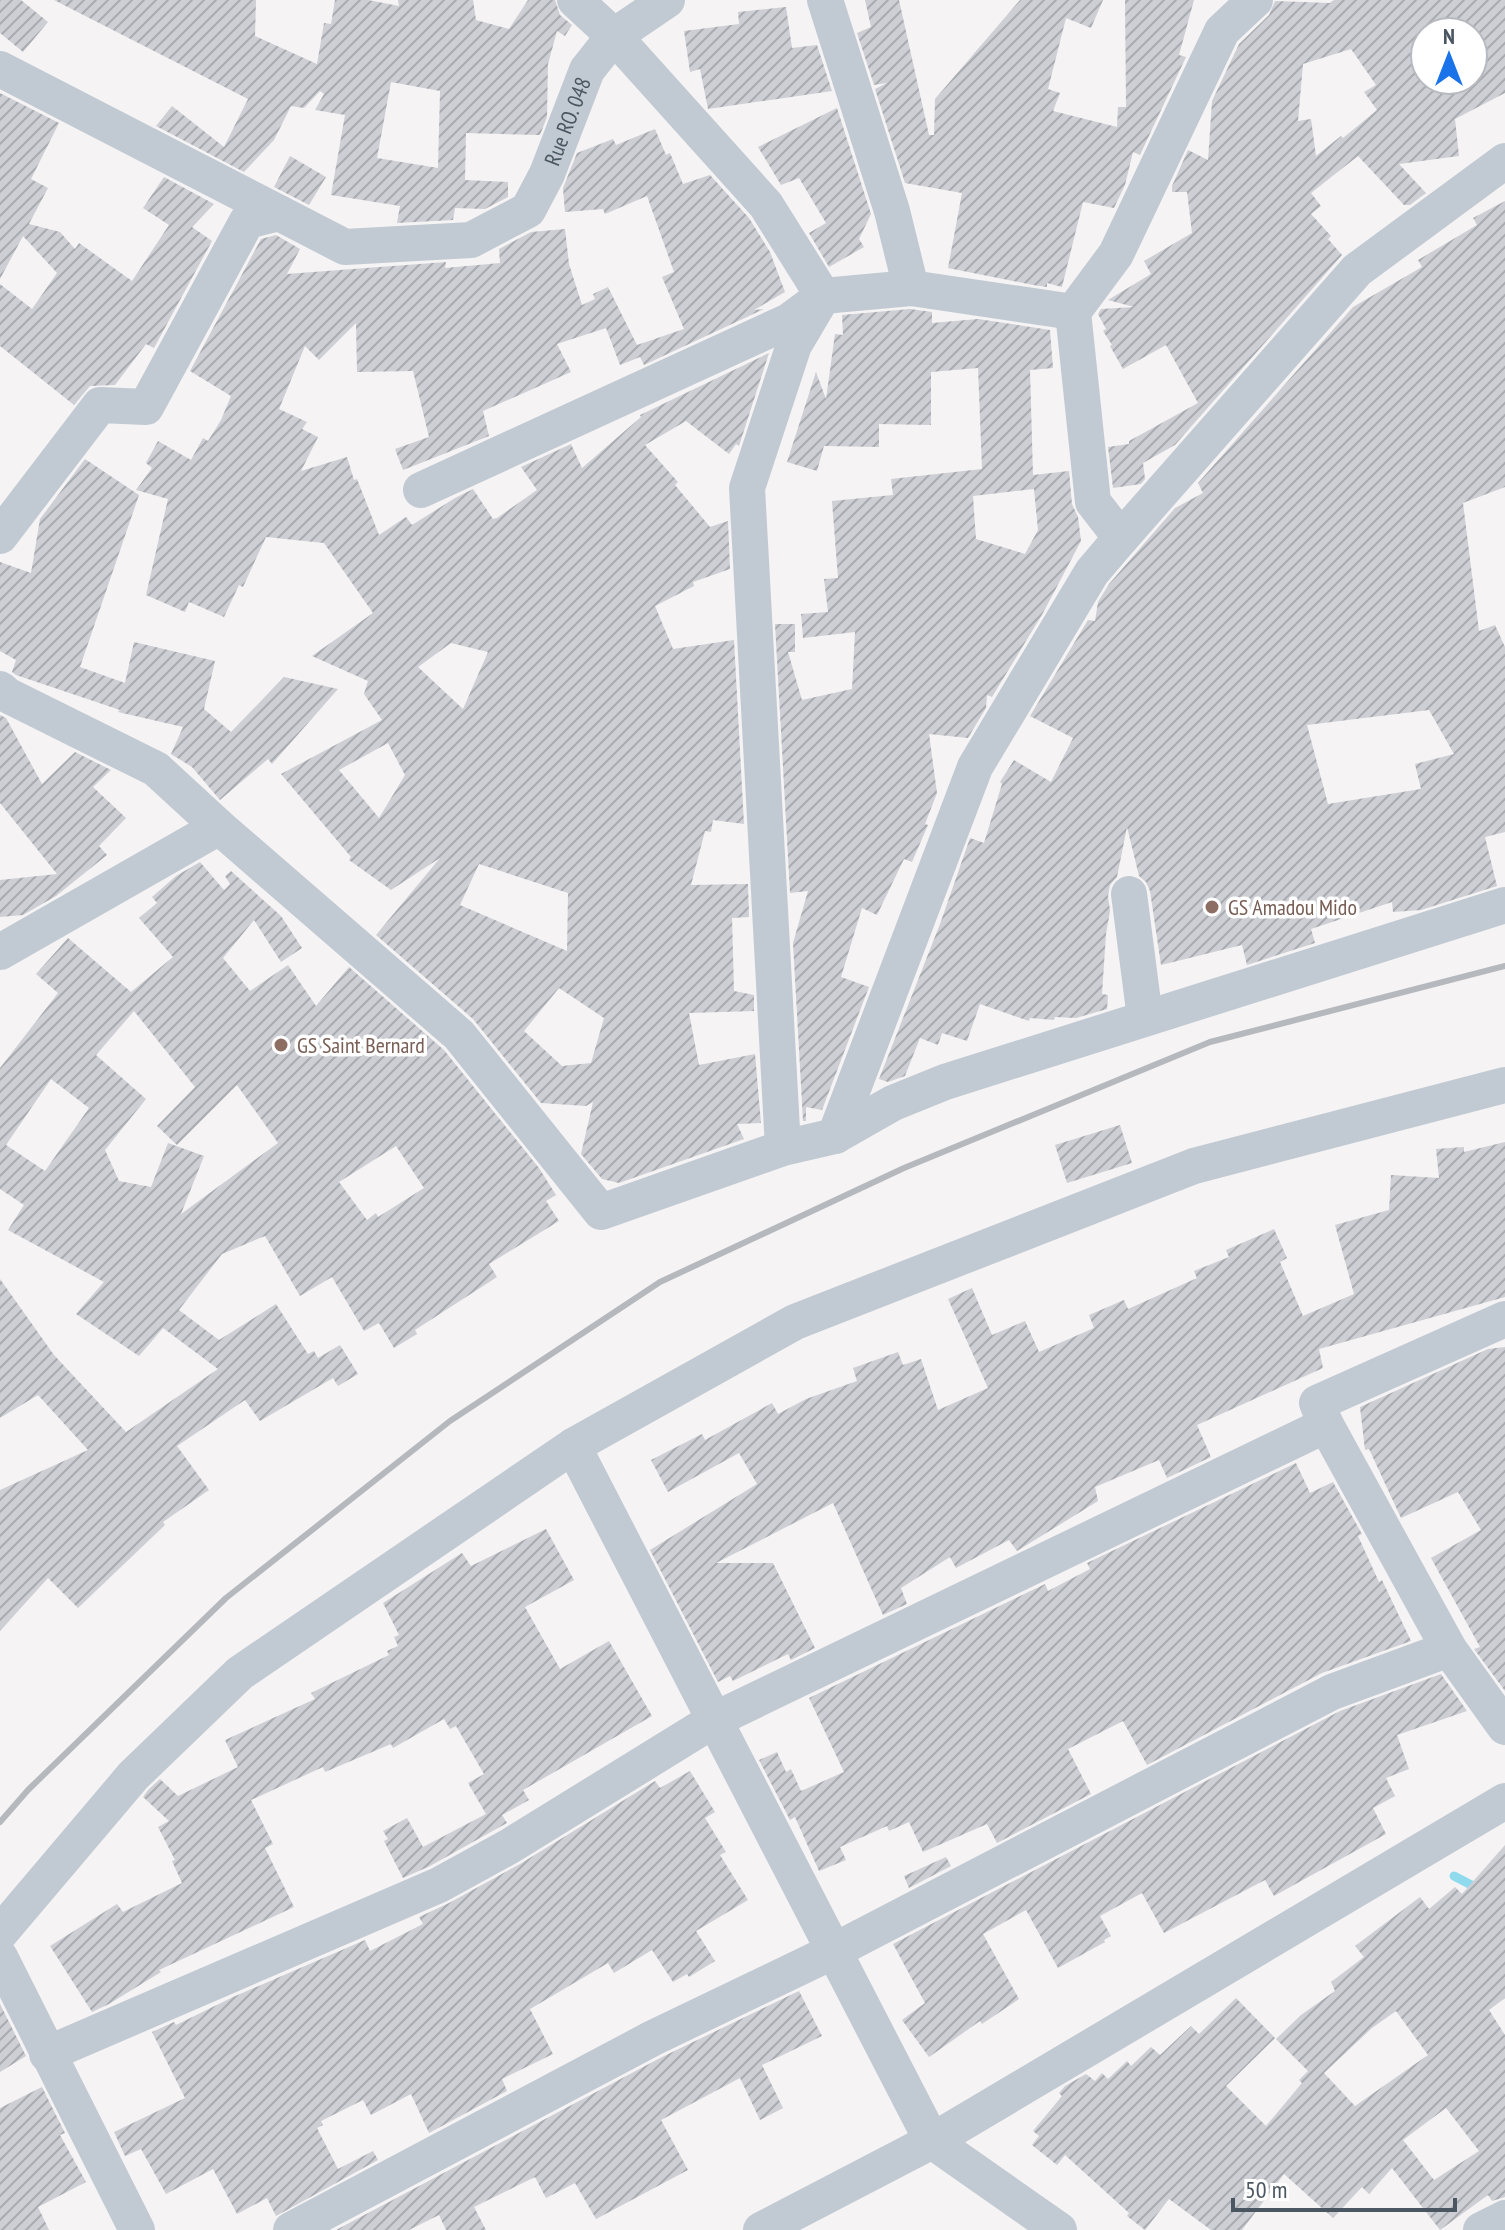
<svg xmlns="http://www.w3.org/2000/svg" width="1505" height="2230" font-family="'PT Sans Narrow',sans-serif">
<defs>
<pattern id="building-hatch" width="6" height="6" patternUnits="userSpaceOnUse" patternTransform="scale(2)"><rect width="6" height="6" fill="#cdcfd5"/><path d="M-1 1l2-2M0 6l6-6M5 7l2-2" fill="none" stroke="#a8abb0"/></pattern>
</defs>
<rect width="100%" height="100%" fill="#f5f3f3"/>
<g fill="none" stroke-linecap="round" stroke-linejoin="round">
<path stroke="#90daee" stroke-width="9" d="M1454,1876L1479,1889"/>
</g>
<path fill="url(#building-hatch)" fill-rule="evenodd" d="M0,0H21L48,22L23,52L0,33Z
M54,0H256L255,36L317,64L324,23L331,24L335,0H368L399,6L398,0H473L476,20L509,29L528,0H555L560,15L572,25L565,36L557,31L548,64L547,117L540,135L466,133L465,180L508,182V197L485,209L455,208L453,220L397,223L400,206L331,195L345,115L315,110L324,94L320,91L304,108L291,106L274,140L244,172L156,126L172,106L224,147L248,99ZM391,82L440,91L438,168L377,158Z
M865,0H899L929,135H934L935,99L1020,0H1103L1091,28L1066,18L1048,89L1060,93L1053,111L1117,127L1118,107H1126L1125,0H1194L1179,55L1186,57L1140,155L1133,152L1125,185L1114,208L1083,202L1062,287L1047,283V287L1033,285L948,268L962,193L905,183L875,89L887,83L874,85L857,33L871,27Z
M1334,0H1505V93L1455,119L1459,156L1399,164L1426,193L1410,205H1404L1358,156L1311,193L1321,206L1311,214L1331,236L1328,239L1342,255L1175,445L1143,463L1145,479L1141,484L1113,488L1108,447L1129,444V441L1198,403L1166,345L1123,369L1110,346L1112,345L1103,331L1106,329L1098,314L1101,309L1134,307L1108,300L1151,274L1144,261L1192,233L1187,192H1172V186L1188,150L1208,160L1212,101L1239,44L1269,15L1275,1L1330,3ZM1425,32H1473V80H1425ZM1351,49L1376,85L1364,92L1377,110L1343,138L1341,136L1316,156L1311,119L1298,121L1303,64Z
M786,7L792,48L817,45L832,91L708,109L700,69L690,72L684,31L739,24L738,12Z
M0,93L59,123L31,179L48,188L29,224L60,232L75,249L79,243L132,281L169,225L143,208L164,177L214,204L192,227L212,241L154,348L146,344L115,385L90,386L74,405L0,346V284L32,309L57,273L23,236L0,279Z
M837,108L871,214L859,239L864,247L829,267L809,233L826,223L799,178L781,185L758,147Z
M655,129L666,155L670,153L683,184L710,175L749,218L770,252L785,292L754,310L764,309L644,365L640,357L620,365L606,328L557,344L571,372L483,411L489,436L403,470L395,449L429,437L413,371L357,372L356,323L319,360L305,346L279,409L307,422L302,429L318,437L301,471L347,457L354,480L357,479L379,535L406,517L412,525L455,498L473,489L493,519L497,518L537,490L521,467L571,444L582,468L641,417L640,415L769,353L739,446L736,444L729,454L686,421L645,445L678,482L675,485L710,527L728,521L730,569L693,582L694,586L655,606L673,649L734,640L744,824L713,820L711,832L705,831L691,885L748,884L749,917L732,918L734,991L754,995V1011L689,1013L699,1065L755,1054L761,1123L737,1124L744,1139L619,1183L602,1179L581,1154L593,1102L586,1106L541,1103L473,1019L376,935L440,858L391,890L349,860L351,857L281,774L382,720L364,694L368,681L312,656L373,613L324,543L266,537L243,587L239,585L224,617L189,602L185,612L146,595L168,499L136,490L152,468L146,463L158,441L191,460L203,438L208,441L221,420L231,396L190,371L261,239L276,235L300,249L287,274L446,262L445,268L500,263L499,249L531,232L565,229L569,264L582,305L595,299L593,294L608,287L637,345L684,329L662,277L674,272L647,196L605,214L603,209L565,212L563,188L577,153L613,139L616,145ZM451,643L488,652L463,709L418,667ZM388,743L405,775L379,818L339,770ZM479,864L568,893L567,951L460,905ZM559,988L604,1018L591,1063L562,1066L524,1031Z
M290,156L326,177L309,205L274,187Z
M1505,201V487L1463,503L1479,631L1495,625L1505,647V832L1485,837L1497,886L1421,910L1393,912L1392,902L1311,929L1315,943L1247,965L1242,945L1161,965L1150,891L1146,882L1139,876L1127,827L1117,877L1110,885L1108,896L1110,911L1106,934L1102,994L1108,995L1107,1009L1076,1018L1055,1017L1054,1020L1030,1018L1029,1021L980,1004L967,1041L942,1033L938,1045L920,1038L905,1076L888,1082L879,1079L940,924L970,838L984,843L1002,784L1000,782L1014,760L1051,782L1073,738L1030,716L1088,620L1095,621L1098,602L1109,584L1175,508L1203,493L1198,483L1353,307L1422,267L1418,260L1477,225L1473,218ZM1429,710L1454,754L1415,764L1421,789L1328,804L1307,725Z
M910,309L932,312V323L978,319L1050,330L1053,368L1030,370L1033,475L1069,471L1072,504L1078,517L1081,541L1043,613L992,697L987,695L986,708L968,738L929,734L937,793L925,824L928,825L912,862L904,859L877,915L862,908L841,977L869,987L822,1110L806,1107V1121H803L793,943L808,891L790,893L775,624H795V652H788L802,700L852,689L855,632L803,638L801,614L828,612L824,579L838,578L832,501L893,495L891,479L982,469L978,368L931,372V425L879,424V447L824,446L817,471L787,462L816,372L826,399L835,334L843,335L842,315ZM1034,489L1038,530L1025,554L976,539L973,496Z
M85,459L139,495L80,667L125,683L134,642L215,661L204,709L231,732L284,677L338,689L272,764L268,759L220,800L192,767L171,754L183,727L118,712L120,710L16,675L12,672L16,660L0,651V562L31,573L40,519Z
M0,715L6,718L42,784L75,752L111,770L93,787L126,818L99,846L107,855L56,896L23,915L0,917V880L57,874L0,803Z
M200,862L224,890L230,884L225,876L231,871L281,916L302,948L281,962L254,920L223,958L250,991L288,965L316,1006L349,967L444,1050L539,1168L556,1195L546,1201L559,1221L489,1264L497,1277L415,1330L417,1334L394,1348L379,1323L364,1331L332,1277L300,1296L265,1236L222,1254L179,1310L219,1340L276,1304L308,1354L314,1351L318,1358L340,1345L358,1374L338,1386L333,1378L260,1421L245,1400L177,1446L209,1490L163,1522L165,1525L78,1608L48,1578L0,1631V1490L88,1450L38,1395L0,1418V1279L54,1355L126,1432L218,1369L163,1328L139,1356L76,1314L104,1282L8,1230L24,1205L0,1189V1068L58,993L36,974L68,938L131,992L173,957L139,918L157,903L152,897L176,876ZM134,1011L195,1087L157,1126L177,1145L237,1085L278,1143L181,1214L204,1156L168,1143L151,1187L119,1181L105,1150L146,1099L96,1055ZM51,1079L89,1108L45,1171L6,1145ZM396,1146L424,1188L378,1217L376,1213L367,1220L339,1182Z
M1120,1125L1132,1163L1067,1183L1055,1145Z
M1505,1142V1297L1319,1349L1323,1368L1197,1425L1211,1457L1167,1478L1159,1460L1095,1487L1098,1501L1017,1551L1009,1540L956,1568L950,1557L901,1588L907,1604L883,1615L833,1503L716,1563H773L815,1648L791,1660L788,1654L733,1681L730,1676L718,1682L650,1550L757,1484L739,1453L668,1492L651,1460L702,1434L705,1440L772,1403L778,1414L806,1399L857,1381L853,1368L898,1352L903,1365L921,1359L938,1410L988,1388L948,1299L972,1288L992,1335L1025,1321L1039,1352L1094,1328L1089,1315L1124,1300L1128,1309L1197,1278L1194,1271L1229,1257L1226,1250L1274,1229L1287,1258L1280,1262L1303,1316L1354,1294L1335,1225L1389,1210L1391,1175L1439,1178L1436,1149L1464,1147V1152Z
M1505,1347V1691L1474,1649L1480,1647L1431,1558L1481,1530L1458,1492L1401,1518L1369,1449L1365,1450L1360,1407L1488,1349Z
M1296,1463L1310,1493L1333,1482L1362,1534L1358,1536L1379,1582L1382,1580L1411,1641L1322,1673L1147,1765L1123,1721L1068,1749L1091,1794L997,1843L987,1824L923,1852L909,1822L889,1831L887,1826L840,1847L846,1860L819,1871L795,1817L790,1820L759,1760L777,1752L786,1772L791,1769L801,1791L844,1772L809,1698L1045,1584L1048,1591L1090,1569L1087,1563Z
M546,1529L574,1580L525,1607L560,1669L609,1641L652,1716L523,1790L529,1800L502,1815L507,1823L430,1866L403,1878L384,1841L388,1839L383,1831L407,1818L423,1847L486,1814L468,1783L484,1774L456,1726L450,1729L444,1719L393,1748L391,1744L325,1772L323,1767L251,1800L273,1844L265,1848L294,1907L159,1970L161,1972L109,2004L92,2012L50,1946L117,1904L123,1912L182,1883L172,1861L175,1860L158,1827L169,1821L143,1797L148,1790L160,1779L178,1796L238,1767L225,1740L315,1699L311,1693L389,1655L387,1651L398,1646L394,1637L399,1635L383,1603L462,1553L471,1566Z
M1441,1674L1467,1711L1397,1735L1409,1769L1386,1778L1395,1796L1373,1808L1386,1834L1274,1896L1265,1880L1164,1933L1142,1893L1100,1916L1111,1936L1104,1940L1105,1942L1058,1968L1026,1910L983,1934L1019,1999L982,2024L980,2021L929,2057L902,2020L925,2003L893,1944L1340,1711Z
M690,1771L715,1812L705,1818L726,1852L720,1855L748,1900L696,1931L715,1961L689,1977L687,1974L673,1982L652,1950L614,1973L608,1963L530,2009L553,2054L502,2079L507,2091L429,2133L411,2094L371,2115L363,2100L321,2121L323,2125L317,2128L338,2169L373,2151L378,2160L276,2216L267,2198L237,2214L213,2169L166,2194L141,2149L125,2156L114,2132L185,2098L152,2032L174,2022L176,2025L233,1997L365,1940L370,1951L423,1924L419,1917L449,1903L520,1864L655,1781L660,1788Z
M1505,1845V1998L1489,2010L1505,2035V2197L1492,2201L1488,2195L1440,2230L1392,2168L1369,2194L1362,2187L1333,2218L1284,2174L1242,2230H1211L1169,2199L1145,2230L1127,2216L1129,2213L1065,2155L1057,2165L1032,2145L1039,2136L1033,2131L1062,2096L1059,2093L1065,2086L1086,2074L1095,2081L1102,2073L1108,2079L1127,2061L1131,2066L1151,2047L1160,2055L1191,2026L1199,2034L1236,1998L1275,2038L1226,2086L1266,2126L1302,2083L1299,2080L1308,2071L1276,2039L1301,2015L1335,1991L1331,1982L1364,1957L1355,1946L1420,1897L1429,1909L1455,1887L1462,1894ZM1396,2011L1428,2055L1355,2106L1324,2073L1372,2028ZM1446,2108L1479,2151L1434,2180L1403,2140Z
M946,1857L951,1866L909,1888L904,1876Z
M799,1991L822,2036L762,2065L783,2108L760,2120L740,2078L661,2120L688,2170L596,2219L575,2183L546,2198L535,2177L474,2207L486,2230H446L439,2215L409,2230H336L662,2057Z
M0,2004L26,2056L0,2072Z
M42,2087L65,2133L60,2135L86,2182L38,2207L49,2230H0V2108Z"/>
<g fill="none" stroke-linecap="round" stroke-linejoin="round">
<g stroke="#c1cad2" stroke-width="36">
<path d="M825,0L892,211L911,288"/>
<path id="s1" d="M0,69L345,247L471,240L528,210L547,174L587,70L614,36L667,0"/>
<path d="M1073,312L1116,254L1222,31L1255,0"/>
<path d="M421,490L789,321L823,296L766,205L614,36L575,0"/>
<path d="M0,536L100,405L146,407L247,221L279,213"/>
<path d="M1121,538L1357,270L1505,161"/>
<path d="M0,689L7,695L156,769L219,827L459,1035L601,1212L783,1148L835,1136L975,767L1092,572L1121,538L1093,502L1073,312L911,288L823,296L794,345L747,488L783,1148"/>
<path d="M1129,894L1145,1018"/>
<path d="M0,952L219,827"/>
<path d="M835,1136L893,1103L945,1082L1505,905"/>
<path d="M1326,1425L1449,1649L1505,1727"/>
<path d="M573,1446L932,2141L1059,2230"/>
<path d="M0,1933L133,1776L240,1673L573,1446L795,1322L1194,1166L1505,1085"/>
<path d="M0,1957L137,2230"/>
<path d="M47,2054L439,1885L510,1846L714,1720L1326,1425L1317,1403L1505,1319"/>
<path d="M291,2230L653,2038L834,1951L1332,1692L1449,1649"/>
<path d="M761,2230L932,2141L1505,1801"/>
<path d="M1481,2230L1505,2218"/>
</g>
<path stroke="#b5b8bd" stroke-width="6" d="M0,1822L28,1790L226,1598L450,1421L660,1282L904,1168L1210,1042L1505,966"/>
</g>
<g fill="#8d6e63" stroke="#fff" stroke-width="3">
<circle cx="1212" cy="907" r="8"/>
<circle cx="281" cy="1045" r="8"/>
</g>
<g text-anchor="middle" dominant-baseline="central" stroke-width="7" stroke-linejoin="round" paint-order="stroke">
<g font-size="22" fill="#4a5661" stroke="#fff">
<text stroke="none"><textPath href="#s1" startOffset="676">Rue RO. 048</textPath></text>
</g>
<g font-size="22" fill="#785e54" stroke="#fff" text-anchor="start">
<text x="1228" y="907">GS Amadou Mido</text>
<text x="297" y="1045">GS Saint Bernard</text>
</g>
</g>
<g transform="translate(1449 56)"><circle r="38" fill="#ffffff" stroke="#b7bbc0" stroke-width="2"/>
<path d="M0-6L14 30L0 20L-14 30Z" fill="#1a73e8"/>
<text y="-12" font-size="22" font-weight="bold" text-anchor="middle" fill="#4a5661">N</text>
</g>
<path d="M1233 2198v12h222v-12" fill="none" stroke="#4a5661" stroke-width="4"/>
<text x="1245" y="2198" font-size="24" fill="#4a5661" stroke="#ffffff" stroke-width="6" paint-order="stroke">50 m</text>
</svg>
